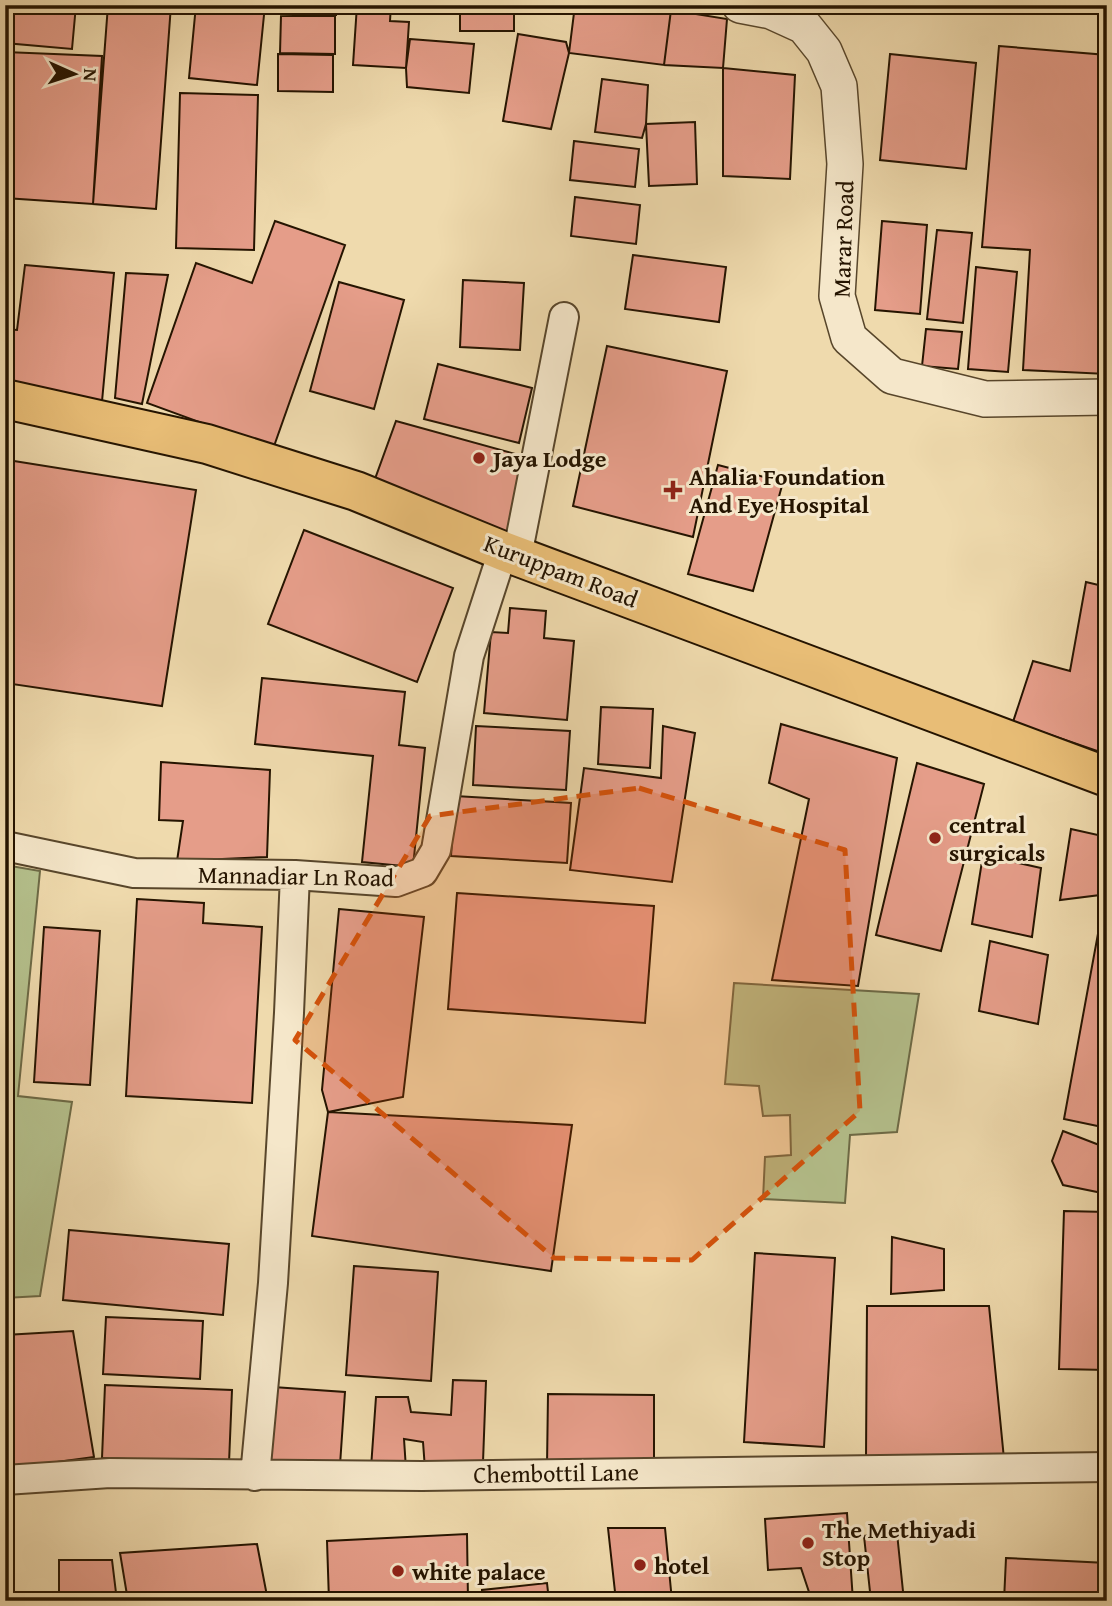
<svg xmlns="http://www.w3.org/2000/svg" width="1112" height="1606" font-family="'Gentium Book Plus',serif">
<rect width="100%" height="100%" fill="#efdaad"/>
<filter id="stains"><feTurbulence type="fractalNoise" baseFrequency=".00286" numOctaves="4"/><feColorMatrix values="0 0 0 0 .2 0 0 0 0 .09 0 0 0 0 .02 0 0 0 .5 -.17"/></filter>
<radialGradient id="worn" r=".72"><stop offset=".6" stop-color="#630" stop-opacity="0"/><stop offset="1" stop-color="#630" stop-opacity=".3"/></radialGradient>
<path fill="#b5c18d" stroke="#6d6a46" stroke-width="2" d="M5,865L40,871L18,1096L72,1102L40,1296L5,1298Z
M734,983L919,994L897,1132L850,1135L845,1203L763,1199L765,1157L791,1155L790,1115L763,1116L759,1086L725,1084Z"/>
<path fill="#e59d89" stroke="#251400" stroke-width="2" d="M7,5H76L72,49L5,43Z
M108,5H171L156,209L93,204Z
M196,5H265L257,85L189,78Z
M281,5H336V15L281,14Z
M357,5H391L390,21L409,22L406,68L353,65Z
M398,5H452V14H398Z
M460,5H514V31H460Z
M575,5H633L671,10L664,65L569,53Z
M671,10L727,19L723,68L664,65Z
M281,16H335V54L280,53Z
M518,34L566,42L569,53L551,129L503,121Z
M410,39L474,44L469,93L407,87L406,68Z
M999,46L1107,55V374L1023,370L1030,250L982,247Z
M5,52L102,56L93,204L5,198Z
M278,54L333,55V92L278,91Z
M890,54L976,63L966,169L880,160Z
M723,68L795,75L790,179L723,176Z
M602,79L648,85L646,124L642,138L595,132Z
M180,93L258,95L254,250L176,248Z
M695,122L697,184L649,186L646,124Z
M574,141L639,149L635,187L570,180Z
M575,197L640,205L636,244L571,236Z
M275,221L345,245L273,449L147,403L196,263L252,283Z
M882,221L927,225L920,314L875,310Z
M937,230L972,233L963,323L927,319Z
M633,255L726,267L719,322L625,309Z
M25,265L114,273L101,412L5,394V329L17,330Z
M976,267L1017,272L1008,372L968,369Z
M126,273L168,275L142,404L115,398Z
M463,280L524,283L520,350L460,347Z
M339,282L404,300L374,409L310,391Z
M926,329L962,332L958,369L922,366Z
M607,346L727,371L693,537L573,506Z
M438,364L532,388L519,443L424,419Z
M396,421L526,457L506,540L371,490Z
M14,461L196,490L162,706L5,683V538Z
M718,465L783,482L753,591L688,574Z
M304,530L453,588L417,682L268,624Z
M1086,582L1107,587V733L1103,753L1013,722L1033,661L1070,671Z
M510,608L546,611L544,638L574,641L567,720L484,713L491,632L508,633Z
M262,678L405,692L399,745L425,748L413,867L362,862L373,756L255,744Z
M601,707L653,709L650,768L598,764Z
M781,724L897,758L858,986L772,980L809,799L769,783Z
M476,726L570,731L566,790L473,785Z
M663,726L695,733L672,882L570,870L584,768L661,778Z
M161,762L270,770L267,857L177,861L183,821L159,820Z
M917,763L984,784L941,951L876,935Z
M455,796L571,803L567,863L451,856Z
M1071,829L1107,837V883L1100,895L1060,900Z
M983,855L1041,868L1032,937L972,924Z
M457,893L654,906L645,1023L448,1009Z
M137,899L204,903L203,923L262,927L252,1103L126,1096Z
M1104,901L1107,902V1128L1064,1119Z
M339,909L424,917L403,1097L328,1112L322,1090Z
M44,927L100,931L90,1085L34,1082Z
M990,941L1048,955L1038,1024L979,1011Z
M328,1112L572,1125L551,1271L312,1236Z
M1063,1131L1107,1148V1194L1063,1185L1052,1161Z
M1064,1211L1107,1212V1370L1059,1369Z
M69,1230L229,1244L223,1315L63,1300Z
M892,1237L944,1249V1290L891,1294Z
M755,1253L835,1258L824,1447L744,1442Z
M354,1266L438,1272L431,1381L346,1375Z
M867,1306H989L1004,1459L866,1457Z
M106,1317L203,1321L200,1379L103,1374Z
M73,1331L94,1457L5,1469V1335Z
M453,1380L486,1381L483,1462L425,1469L423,1442L404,1439L406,1469L371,1468L376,1397H408L411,1412L451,1415Z
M105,1385L232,1390L229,1463L102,1458Z
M273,1387L345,1392L340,1465L267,1460Z
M548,1394L654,1395V1462L547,1466Z
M847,1513L853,1601H812L801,1568L768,1570L765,1519Z
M608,1528H665L672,1601H616Z
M897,1533L904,1601H871L864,1536Z
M467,1534L468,1601H329L327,1541Z
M257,1544L268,1601H128L120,1553Z
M1006,1558L1107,1563V1601H1004Z
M59,1560H112L117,1601H59Z
M547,1583L549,1601H482V1590Z"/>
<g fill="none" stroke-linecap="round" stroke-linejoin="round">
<g stroke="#58462b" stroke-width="32">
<path id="minor" d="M517,556L564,317
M5,846L134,873L295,875L396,882L423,872L436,850L469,656L503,551
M255,1476L273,1283L289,1013L295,875
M5,1480L110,1473L422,1476L1107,1467"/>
</g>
<g stroke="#58462b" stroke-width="38">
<path id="tertiary" d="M740,5L771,11L804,26L824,51L839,86L845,164L837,296L849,338L892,376L985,399L1107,397"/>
</g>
<g stroke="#251400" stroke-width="42">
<path id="primary" d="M5,399L207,444L356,491L503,551L1107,777"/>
</g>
<use href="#minor" stroke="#f5e7ca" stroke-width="28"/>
<use href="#tertiary" stroke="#f5e7ca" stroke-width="35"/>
<use href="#primary" stroke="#e8bd76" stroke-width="38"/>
</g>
<path fill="#d4520b" fill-opacity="0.2" stroke="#d4520b" stroke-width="5" stroke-dasharray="14 9" stroke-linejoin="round" d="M639,788L845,850L860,1111L692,1260L554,1258L295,1040L430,816Z"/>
<g fill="#8f2418" stroke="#f5e7ca" stroke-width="2.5">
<circle cx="479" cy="458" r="7"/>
<path d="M669.5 479.5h7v7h7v7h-7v7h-7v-7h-7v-7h7z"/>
<circle cx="935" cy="838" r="7"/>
<circle cx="808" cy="1543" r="7"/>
<circle cx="640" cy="1565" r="7"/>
<circle cx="398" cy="1571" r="7"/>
</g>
<g text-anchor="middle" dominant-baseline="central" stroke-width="6" stroke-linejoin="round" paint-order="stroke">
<g font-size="24" fill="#251400" stroke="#f5e7ca">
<text transform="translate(843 239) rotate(-88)">Marar Road</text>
<text transform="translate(561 571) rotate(21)">Kuruppam Road</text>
<text transform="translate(296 876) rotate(1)">Mannadiar Ln Road</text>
<text transform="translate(556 1473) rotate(-1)">Chembottil Lane</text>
</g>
<g font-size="24" font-weight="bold" fill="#251400" stroke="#f5e7ca" text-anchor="start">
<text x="493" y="458">Jaya Lodge</text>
<text x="689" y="476">Ahalia Foundation<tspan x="689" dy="28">And Eye Hospital</tspan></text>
<text x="949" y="824">central<tspan x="949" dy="28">surgicals</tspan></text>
<text x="822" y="1529">The Methiyadi<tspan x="822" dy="28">Stop</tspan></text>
<text x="654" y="1565">hotel</text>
<text x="412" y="1571">white palace</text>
</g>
</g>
<rect width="1112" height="1606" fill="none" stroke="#efdaad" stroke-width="28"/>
<rect x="7" y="7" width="1098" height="1592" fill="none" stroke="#251400" stroke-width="3.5"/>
<rect x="14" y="14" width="1084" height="1578" fill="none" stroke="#251400" stroke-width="2"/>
<g transform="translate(74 74) rotate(93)" stroke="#f5e7ca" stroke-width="5" paint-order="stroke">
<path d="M0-5L12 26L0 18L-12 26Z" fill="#251400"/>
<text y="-10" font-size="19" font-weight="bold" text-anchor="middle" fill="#251400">N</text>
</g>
<rect width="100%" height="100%" filter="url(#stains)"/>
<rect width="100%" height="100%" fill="url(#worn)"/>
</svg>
